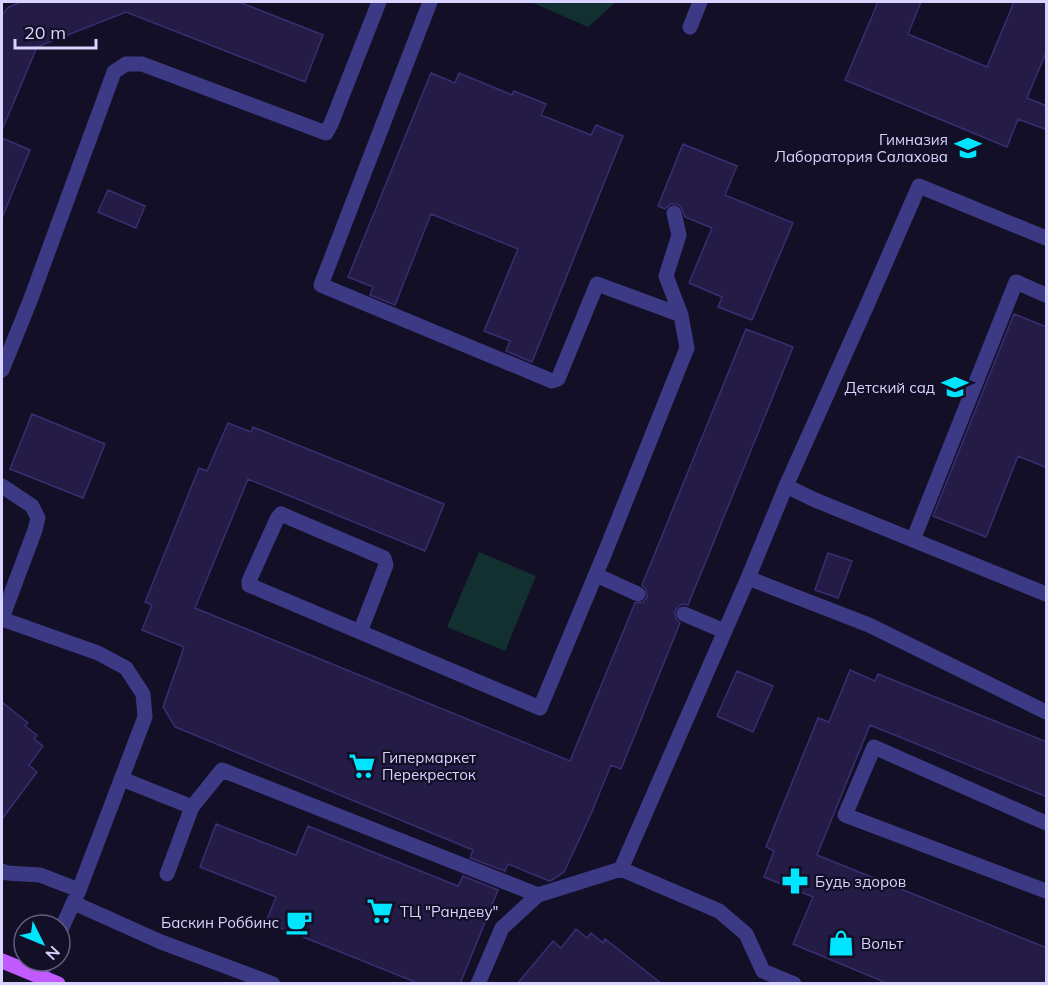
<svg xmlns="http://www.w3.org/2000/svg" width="1048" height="985" font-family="Mulish,sans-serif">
<rect width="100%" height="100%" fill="#130f26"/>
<path fill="#12302f" d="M531,2H616L588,27Z
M479,552L536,576L505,651L447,627Z"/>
<path fill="#241b47" stroke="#3b2d73" stroke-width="1.5" d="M21,2H239L323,35L305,82L126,12L37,47L2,130V14L9,7Z
M878,2H921L908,34L987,67L1014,2H1047V50L1027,98L1047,106V130L1018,119L1007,147L845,80Z
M431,73L455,83L459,73L512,95L514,91L546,104L541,115L591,135L596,125L623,136L532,362L506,351L510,341L484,331L518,249L431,214L395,305L370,295L373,287L348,277Z
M2,138L30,150L2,218Z
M683,144L737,166L725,195L793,223L752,320L718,307L722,297L689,283L712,228L685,217L681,207L677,204H671L665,209L658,206Z
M108,190L145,206L136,228L98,212Z
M1014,314L1047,327V468L1018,456L986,537L933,516Z
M746,329L793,347L688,605L683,604L679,606L675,611L676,619L680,623L621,769L611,765L591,814L564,872L552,880L549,881L508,864L505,871L470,858L473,850L175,727L163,707L184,647L142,630L152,605L145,602L199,468L207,471L228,423L251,432L253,427L444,504L425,551L248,479L195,608L570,761L635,603L643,602L647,597L646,589L642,585Z
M32,414L105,444L83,498L10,469Z
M828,553L852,561L838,598L815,590Z
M850,670L875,681L878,674L1047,742V797L870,725L817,855L1047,948V984H889L793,944L813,897L764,877L774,851L766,847L818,718L829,722Z
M737,671L773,686L753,732L717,716Z
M2,702L28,723L25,726L37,735L34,739L43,746L29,765L37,772L2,819Z
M216,824L296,855L308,826L458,886L463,876L498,890L460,984H420L266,922L276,897L200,867Z
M576,929L587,938L591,933L603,943L605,939L662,984H517L553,941L561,948Z"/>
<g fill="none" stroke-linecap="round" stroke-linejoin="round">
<path stroke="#3d3a85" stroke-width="15" d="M430,2L321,285L552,381L558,379L597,284L681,315
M690,27L700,2
M2,370L30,301L114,72L126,64H142L326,133L331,124L379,2
M2,486L32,506L38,518L35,530L2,618
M786,486L815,500L1046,594
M913,540L1016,282L1046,295
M596,575L638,594
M748,578L869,625L1046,712
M684,614L724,631
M2,619L98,653L126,668L143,694L145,717L79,890L60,932
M360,632L386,565L384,558L281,514L277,519L249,581V585L540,708L606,550L687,348L681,315L666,276L679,235L674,213
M122,779L192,807
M1046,823L874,747L845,815L1046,891
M621,869L748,578L786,486L868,303L919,186L1046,238
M2,871L7,873L40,875L79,890
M167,874L192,807L222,770L538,895
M74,903L161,942L273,984
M40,976L47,961
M478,984L502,928L538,895L621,869L719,911L746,934L763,971L794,984"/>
<path stroke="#c25bff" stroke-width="15" d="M2,961L58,984"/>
</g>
<defs>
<g id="school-bare" transform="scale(2.07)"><path d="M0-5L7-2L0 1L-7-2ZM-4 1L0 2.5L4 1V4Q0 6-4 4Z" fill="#00e5ff" stroke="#130f26" stroke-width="2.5" paint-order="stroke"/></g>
<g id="supermarket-bare" transform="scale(2.07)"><path d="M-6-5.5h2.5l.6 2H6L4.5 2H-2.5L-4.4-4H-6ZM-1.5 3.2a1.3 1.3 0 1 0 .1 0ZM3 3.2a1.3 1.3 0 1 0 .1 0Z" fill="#00e5ff" stroke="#130f26" stroke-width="2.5" paint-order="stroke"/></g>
<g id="pharmacy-bare" transform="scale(2.07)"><path d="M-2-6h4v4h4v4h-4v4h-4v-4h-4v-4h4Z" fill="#00e5ff" stroke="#130f26" stroke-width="2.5" paint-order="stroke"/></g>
<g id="cafe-bare" transform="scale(2.07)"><path d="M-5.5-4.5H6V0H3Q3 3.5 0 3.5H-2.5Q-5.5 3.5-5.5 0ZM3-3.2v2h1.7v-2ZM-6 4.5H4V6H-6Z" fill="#00e5ff" stroke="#130f26" stroke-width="2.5" paint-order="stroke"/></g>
<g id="shop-bare" transform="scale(2.07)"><path d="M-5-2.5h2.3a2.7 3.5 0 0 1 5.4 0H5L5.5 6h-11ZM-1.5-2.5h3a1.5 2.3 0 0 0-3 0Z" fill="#00e5ff" stroke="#130f26" stroke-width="2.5" paint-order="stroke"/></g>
</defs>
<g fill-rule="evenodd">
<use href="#school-bare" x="968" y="148"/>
<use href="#school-bare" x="955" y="387"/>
<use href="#supermarket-bare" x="362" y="766"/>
<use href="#pharmacy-bare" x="795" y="881"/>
<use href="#supermarket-bare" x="380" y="911"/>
<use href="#cafe-bare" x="299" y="922"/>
<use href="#shop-bare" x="841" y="943"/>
</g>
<g text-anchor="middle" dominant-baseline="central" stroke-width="4.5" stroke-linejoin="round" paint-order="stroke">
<g font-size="15" fill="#d9d4ff" stroke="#130f26" text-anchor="start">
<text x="948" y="139" text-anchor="end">Гимназия<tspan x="948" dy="17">Лаборатория Салахова</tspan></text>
<text x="935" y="387" text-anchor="end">Детский сад</text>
<text x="382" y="757">Гипермаркет<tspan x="382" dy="17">Перекресток</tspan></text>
<text x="815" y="881">Будь здоров</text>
<text x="400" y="911">ТЦ "Рандеву"</text>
<text x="279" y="922" text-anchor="end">Баскин Роббинс</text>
<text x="861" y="943">Вольт</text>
</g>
</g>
<rect width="1048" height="985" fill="none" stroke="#d9d4ff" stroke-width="6"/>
<g transform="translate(42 943) rotate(133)"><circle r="28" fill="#130f26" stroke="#625e7d" stroke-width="1.5"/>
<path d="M0-4.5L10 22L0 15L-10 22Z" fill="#00e5ff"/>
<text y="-9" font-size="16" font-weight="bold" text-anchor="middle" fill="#d9d4ff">N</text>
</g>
<path d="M15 39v9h81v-9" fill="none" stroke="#d9d4ff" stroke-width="3"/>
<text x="24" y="39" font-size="18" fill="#d9d4ff" stroke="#130f26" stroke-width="4.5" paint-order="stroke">20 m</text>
</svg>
